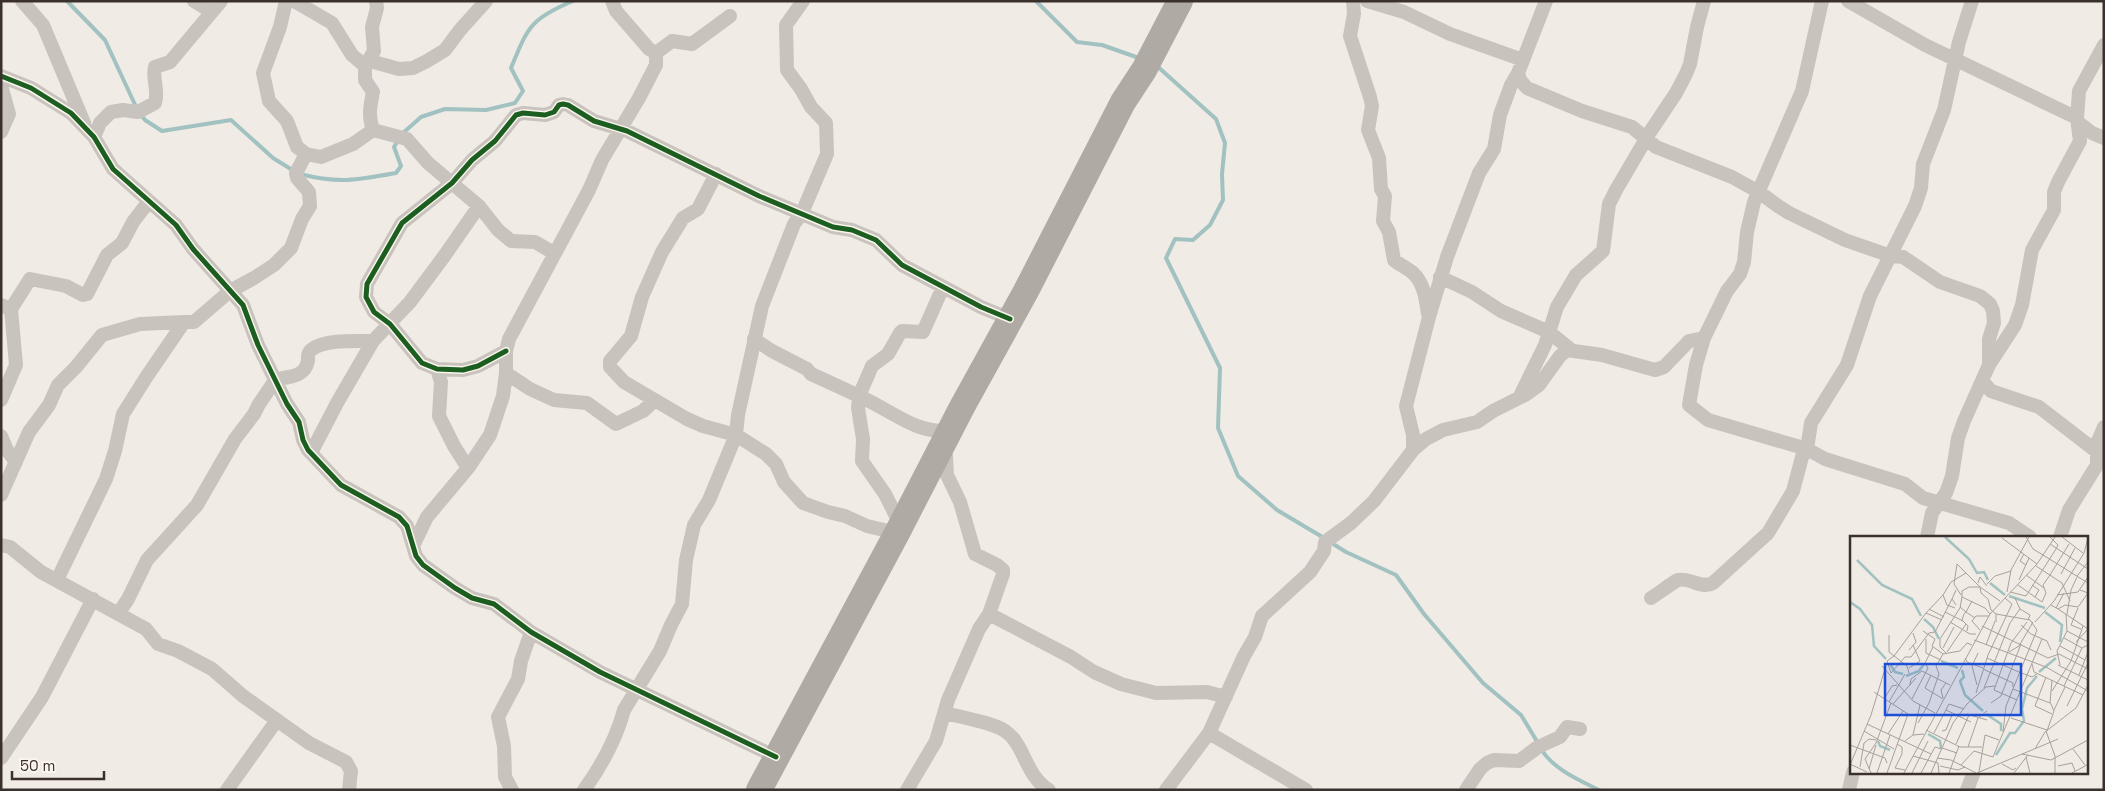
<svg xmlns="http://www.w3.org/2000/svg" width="2105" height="791" font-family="'Space Grotesk',sans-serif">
<rect width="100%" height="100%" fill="#f0ebe5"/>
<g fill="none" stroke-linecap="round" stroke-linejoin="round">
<path stroke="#a1c2c1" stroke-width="4" d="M67,1L105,40L137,109
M1036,1L1077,42L1102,45L1139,58
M1157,66L1216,119L1225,143L1222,174L1223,200L1210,225L1193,240L1175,239L1166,258L1220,368L1218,428L1238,476L1277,510L1324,538
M141,115L145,120L162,131L231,120L273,158L294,171
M403,133L421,117L445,109L486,110L515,103L523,91L511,68C528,27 530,19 573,1
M300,174C339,184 358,180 396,173L401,166L394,147L399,139
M1330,542L1346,552L1396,575L1424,614L1483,683L1521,715L1538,743
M1541,749C1553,769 1579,780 1599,790"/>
<path stroke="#c9c3be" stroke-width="14" d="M22,1L43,25L84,123
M194,1L212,12
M286,1L280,27L263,73L269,101L287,121L297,147L306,154L321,157L353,144L373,130L407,139L428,163L479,206L498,230L511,241L535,242L554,253
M294,1L332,23L352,55L365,66V80L373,92C370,107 368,115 373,130
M1353,1L1354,14L1350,36L1370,97L1372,106L1368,130L1379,158L1381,189L1385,196L1383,221L1389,232L1394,260C1400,265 1407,268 1413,273C1424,283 1426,300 1428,314
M1367,1L1404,12L1450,34L1523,60
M1822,1L1802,91L1754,202L1747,232L1744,262L1740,274L1727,291L1704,338L1696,365L1689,405L1708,420L1807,449L1825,459L1905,484L1923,498L2009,523L2030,537
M1848,1L1925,45L2077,118
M656,53L672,41L692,44L730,16
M370,61L399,69L413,68L427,61L445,50L460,30L486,1
M365,66L374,51L372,27L377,8L376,1
M1518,73L1520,80L1527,88L1582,111L1632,127L1656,147L1732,177L1759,192L1778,206L1789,213L1845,240L1891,256L1903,257L1940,282L1980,296L1990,304L1993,311L1994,323L1989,339V365
M1,76L31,88L71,113L94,137L113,169L176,225L193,249L243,305L258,345L287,404L299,422L303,440L308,450L341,485L399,517L407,526L416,556L423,565L455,588L472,598L494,604L531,632L600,672L776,757
M1,85L9,114L1,132
M2079,123L2092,133L2104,138
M94,137L100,123L111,112L123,110L138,112L155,103C159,90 152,79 155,67L170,62L221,1
M716,174L698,209L683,218L662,252L642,297L631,336L610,361V367L624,382L687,419L703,426L736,435L766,454L776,464L784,482L803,503L828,512L845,516L867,526L897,533
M1440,277L1472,292L1501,311L1549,332L1570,349
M1,305L11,309L16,365L1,400
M11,309L30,279L66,286L83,295L87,294L107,255L122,243L133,222L149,201
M754,339L772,351L807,369L811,374C831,383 851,392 871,402C895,414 921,435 949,430
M506,351L478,366L463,370L437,369L422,363L390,324L374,312L366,297L367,284L402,223L452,183L472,160L495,141L516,115L523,113L545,115L554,112L559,105L563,104L568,105L594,121L627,131L759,196L833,227L852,230L876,240L902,265L981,307L1010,319
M437,369L441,382L439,416L454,446L468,468
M506,373L530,389L554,400L587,403L616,424L643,411L655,400
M1983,382L1991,391L2039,407L2096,451L2104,454
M1520,396L1545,345L1557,307L1576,275L1603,251L1609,204L1616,190L1650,132L1676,93L1686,74L1690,64L1697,27L1704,1
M1,436L7,450L16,462
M944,450L946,456L947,475L960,502L975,554L997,565L1003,570V574L989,614
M1413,450V435L1406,406L1429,317L1447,257L1479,173L1494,149L1500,115L1511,85L1518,73L1546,1
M311,453L337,403L373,341
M1,495L29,432L49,405L58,385L76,367L102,335L140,324L184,322
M902,521L895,514L885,494L862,461L863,439L858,408L859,396L872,366L888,354L900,333L902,331L923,332L943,287
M1927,537L1932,513L1946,493L1952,476L1958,438L1964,421L1989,365L2015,325L2022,305L2032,250L2054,210V192L2058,182L2080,141L2077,118L2079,91L2104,45
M2060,537L2069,510L2097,465V443L2104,427
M1,545L10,547L41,572L146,629L158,644L178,651L212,669L243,696L309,743L346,762L351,771L349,790
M413,546L427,517L468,468L490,435L503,396L506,373V351L509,339L589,190L602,160L639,98L656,65V53L649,49L616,11L612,1
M57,580L106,479L115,451L123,414L147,376L184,322H194L230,291L254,278L274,265L291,248L302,219L310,206L309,192L297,178L296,173L306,154
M1651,598C1656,595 1675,581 1678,580C1690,577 1702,590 1713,583L1768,533L1793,491L1802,457L1807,449L1811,423L1847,365L1870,296L1915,206L1921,188L1923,164L1944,110L1959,42L1972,1
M118,614L128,599L147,560L197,505L235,439L254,414L259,404L276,379C289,377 305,377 308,361C308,357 307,353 311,350C323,339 357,341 373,341L410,302L445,255L479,206
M945,713C960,717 994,723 1005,731C1025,744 1025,776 1049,790
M1209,733L1306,790
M1,758L42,697L93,599
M227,790L277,720
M512,790L505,777L504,746L498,717L518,679L521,661L531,632
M584,790C602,765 616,740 624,710L660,651L671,625L682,604L686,560L694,525L709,500L736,435L738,415L762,306L794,224L802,213L827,154L826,123L811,107L801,89L787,70L786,25L803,1
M907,790L936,741L948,700L979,629L989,614L1071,657L1094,672L1121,684L1156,693L1207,692L1226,697
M1166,790L1209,733L1244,656L1255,637L1262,616L1310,572L1324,551L1325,542L1351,523L1374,501L1413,450L1426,439L1443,430L1477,422L1493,411L1525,395L1539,385L1560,356L1567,350L1602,355L1655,370L1664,367L1689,341L1704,338
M1466,790L1480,769L1487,763L1494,760L1519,761L1538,747L1560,737L1567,727L1580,729
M1849,790L1853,772
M1967,790L1974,772"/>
<path stroke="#afaaa4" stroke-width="26" d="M759,790L897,533L962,407L1026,291L1123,102L1144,70L1180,1"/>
<g stroke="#fbf5ee" stroke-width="8">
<path id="cycleway" d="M1,76L31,88L71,113L94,137L113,169L176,225L193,249L243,305L258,345L287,404L299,422L303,440L308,450L341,485L399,517L407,526L416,556L423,565L455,588L472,598L494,604L531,632L600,672L776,757
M506,351L478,366L463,370L437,369L422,363L390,324L374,312L366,297L367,284L402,223L452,183L472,160L495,141L516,115L523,113L545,115L554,112L559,105L563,104L568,105L594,121L627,131L759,196L833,227L852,230L876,240L902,265L981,307L1010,319"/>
</g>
<use href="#cycleway" stroke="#1b5e20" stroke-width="5"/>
</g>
<g transform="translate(1850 536)">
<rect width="238" height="238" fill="#f0ebe5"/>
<path fill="none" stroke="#a1c2c1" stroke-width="2.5" d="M95,1L119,23L127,37L134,36L138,44M7,24L32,49L62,63L71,80M140,47L155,59M159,60L195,72M0,66L10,73L22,89L24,110L36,123M195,76L212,89L210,106M74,83L83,91L89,103M91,125L108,132M40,128L45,136L53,138M112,134L114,141L110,145L115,159L133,175M189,136L206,122M56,140L69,135L74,128M136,178L151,188V195M78,198L90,205L91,212M28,205L30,210L40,214M146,219L160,197H165L174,185L172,173L177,152L187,140"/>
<path fill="none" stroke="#a8a09b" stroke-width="1" d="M176,1L183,13L193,19M212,1L233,17M152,2L187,28M200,8L238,33M174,18L170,25L176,29M193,19L238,47M107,28L130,51L150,65M107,28L104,48L111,59M186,30L212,47L220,65M211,38L225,12M176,39L194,52M200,39L219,8M227,40L238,26M169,44L179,22M128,47L130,41L137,50M137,48L145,40L161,35M168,49L192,66L196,57L193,49L200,39M182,49L189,54L185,61M157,56L161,34L179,1M160,56L176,60L206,13L208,9L200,1M207,59L228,56L238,41M112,61V55L119,51H130L131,57L138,63L141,74L146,78V86M106,69L102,63L106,54M201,69L208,73L215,69L228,71L238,57L230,54M110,71L116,76L122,65M105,72L97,69L93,59L101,46L116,37M206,72L214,57M228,72L221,89L231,93M79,73L94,81M170,73L180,79L178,84M208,73L238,93M95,76L113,85M146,78L180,84L187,94L156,170L153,196M217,78L221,54L227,41M92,84L76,77L93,59M100,86L120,98H126M185,86L204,65L234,17L238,2M171,89L181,98L197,105L201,114M132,90L198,122L209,118L238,133M130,94L122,85L126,80H139M73,95L85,103L82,110L93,118M117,95L118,90L112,84L114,78L116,76L125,82M217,95L238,106M39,99V116L57,130L59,137M214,102L232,112L238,109M76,103V117L91,124M124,104L196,131L238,155M226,106L238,93M136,109L145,85M210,110L235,124M93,112L104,91M59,114L66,106L63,97M97,116L116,88M159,116L169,110L183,86M96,117L90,111V103L110,72L112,61L135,72L140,78M115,122L117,126L133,132M137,122L169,136M182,128L184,136L233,159M208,129L238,144M210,129L207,115L217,95L216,78M32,130L63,165L85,177M59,132L70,125L63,109M133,133L163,147V151M169,136L182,141L187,138M41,137L55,121H61L79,97L85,96L102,63M41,137L37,125L44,120L76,77M81,139L75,152L93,163M229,139L238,116M196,141L185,170L202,178M60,149L61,143L72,135L100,149M127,149L122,130L128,117M214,150L232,112M134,152L160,87L170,73L165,62M163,153L200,167M202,155L221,125L233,90M24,156L58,178L37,237M126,157L138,119L162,68L155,62M93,162L91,154L96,147M34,163L42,150L47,149M62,163L78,132L75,127L83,111M167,164L144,154L161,107L177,86M39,166L55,138M141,167L151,160L171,108M43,168L66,142M217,170L238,127M96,174L121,186M204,174L215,151M117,178L137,184M161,182L197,194M68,187L79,167L89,138L86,130L93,118L110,115L117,107L122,109M17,188L81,218M76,194L110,211H132M14,195L44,213M92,195L96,194L102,179M196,195L205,220V237M197,195L204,175L200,166L202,144M84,197L99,168L114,173M38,198L53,175M63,199L70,169M55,205L63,199L74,198M47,208L52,211V218L45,232L55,234M106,208L119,179M0,209L35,222L37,227M118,211L128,182L137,175M92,212L107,217M185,213L195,196L226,172L238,149M223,213L235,229M124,215L143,221L192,103M172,218L201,224L238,204M63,220L88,227L89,237M176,221L180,237M87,222L101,224L126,237M0,228L17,236M152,228L163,234L166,232M0,229L21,179L35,133M111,229L124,215M90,230L108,234L115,231M208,230L222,227L225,235M10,231L14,207L19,203L26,204M19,233L26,209M129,236L135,199L149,204M21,237L15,223L26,207L41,167M27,237L40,199M54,237L140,78L187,28L205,1M62,237L78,205M71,237L85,211L92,213M81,237L103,187L117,168L136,151L145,150M99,237L109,210M127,237L208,203M164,237L178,219M222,237L237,229"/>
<path fill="#1d4ed8" fill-opacity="0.15" stroke="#1d4ed8" stroke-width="2.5" d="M35,128H171V179H35Z"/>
<rect width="238" height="238" fill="none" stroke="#3b302b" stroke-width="2.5"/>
</g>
<rect width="2105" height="791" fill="none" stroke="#3b302b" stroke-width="5"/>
<path d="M12 771v8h92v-8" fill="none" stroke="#3b302b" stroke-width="2.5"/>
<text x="20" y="771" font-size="15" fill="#3b302b" stroke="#fbf5ee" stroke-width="4" paint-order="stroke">50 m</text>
</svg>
